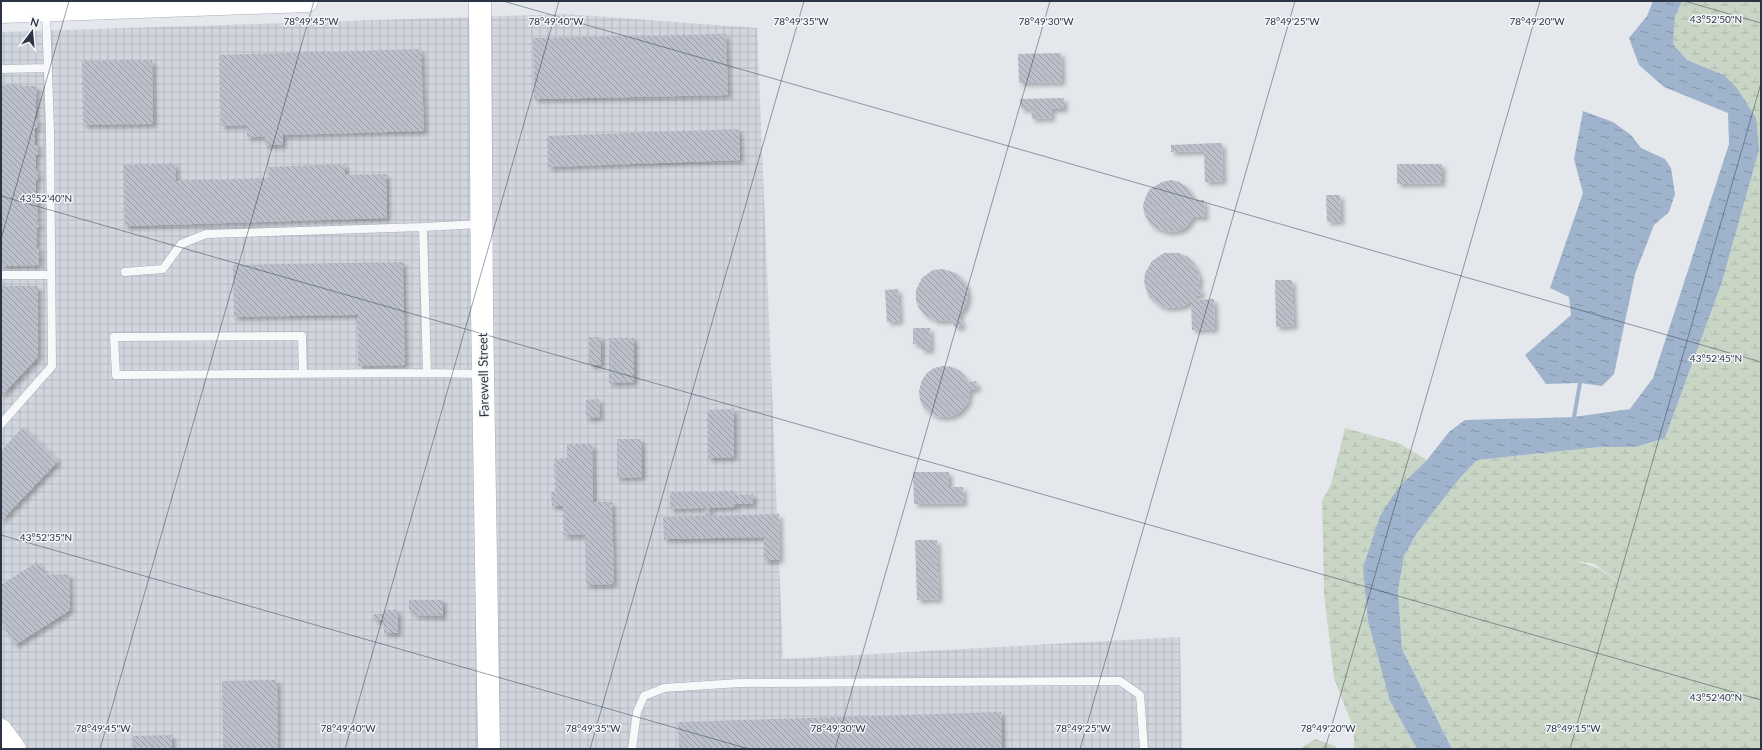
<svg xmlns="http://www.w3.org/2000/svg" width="1762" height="750" font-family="Lato,sans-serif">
<defs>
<pattern id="industrial-grid" width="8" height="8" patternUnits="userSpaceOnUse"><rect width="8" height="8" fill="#d2d6de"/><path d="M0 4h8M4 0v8" fill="none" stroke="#b4b8c0"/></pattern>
<pattern id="wetland-marsh" width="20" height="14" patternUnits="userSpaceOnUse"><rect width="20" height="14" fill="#c9d6c5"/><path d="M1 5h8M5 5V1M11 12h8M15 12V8" fill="none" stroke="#adb8ab"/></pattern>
<pattern id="water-ripples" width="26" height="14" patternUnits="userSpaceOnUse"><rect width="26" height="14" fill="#9fb4cc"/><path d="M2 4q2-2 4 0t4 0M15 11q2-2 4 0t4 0" fill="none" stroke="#8293a7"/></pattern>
<pattern id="building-back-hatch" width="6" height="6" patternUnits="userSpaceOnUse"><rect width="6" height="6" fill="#bbc0ca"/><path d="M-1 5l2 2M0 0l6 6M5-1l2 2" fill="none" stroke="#989da6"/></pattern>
<filter id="shadow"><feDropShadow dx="3.5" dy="3.5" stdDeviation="2" flood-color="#0004"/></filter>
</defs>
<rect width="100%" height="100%" fill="#e4e7ec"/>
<path fill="url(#industrial-grid)" d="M566,14L757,28L783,659L1180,637L1182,749H1V32Z"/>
<path fill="url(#wetland-marsh)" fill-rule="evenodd" d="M1682,1H1761V749H1452L1402,649L1398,591L1404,556L1417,533L1459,479L1477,460L1600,447H1636L1665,438L1722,282L1759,150L1724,75L1687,60L1673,44L1675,17ZM1576,561L1595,564L1634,594L1600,569Z
M1345,428L1399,443L1427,460L1398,488L1390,701L1417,749H1354V730L1334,678L1324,593L1322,501L1331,484Z
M1315,739L1335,746L1337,749H1300Z"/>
<path fill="url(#water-ripples)" d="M1653,1H1682L1675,17L1673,44L1687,60L1724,75L1736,87L1756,118L1759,150L1722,282L1665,438L1636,447H1600L1477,460L1459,479L1417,533L1404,556L1398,591L1402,649L1452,749H1417L1390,701L1368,621L1363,568L1380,516L1398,488L1427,460L1449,432L1465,420L1574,417L1630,409L1653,378L1729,144L1728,113L1664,87L1639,65L1629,38L1647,16Z
M1583,111L1613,122L1631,135L1641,148L1665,159L1671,168L1675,194L1669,212L1654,225L1635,274L1614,374L1602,386L1580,383L1546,384L1525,355L1571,315L1569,297L1550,288L1583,193L1574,159Z"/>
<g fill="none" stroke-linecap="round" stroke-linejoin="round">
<path stroke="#9fb4cc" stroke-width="4" d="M1574,417L1580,383"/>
</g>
<path fill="url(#building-back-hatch)" filter="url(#shadow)" d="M726,34L728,95L534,99L533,38Z
M421,49L424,131L283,135V145H265V136L247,137V125L221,126L219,55Z
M1061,53L1062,82L1019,83L1018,54Z
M152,60L153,124L83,125L82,61Z
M17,83V86H37L35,119H37L38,128H35V145H38V155H36V171H38V180H36V196H38L37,222H39V227L37,228V249H39V265L1,266V86Z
M1064,98V109H1051L1052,118L1032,119L1031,109H1021L1020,99Z
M739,129L740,160L548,167L547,136Z
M1218,143H1222L1223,181L1205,182L1204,151L1171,152V145Z
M175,163L176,181L269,178V167L345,164V175L386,174L387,218L125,226L123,165Z
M1397,164H1442V183L1397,184Z
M1171,180L1179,182L1187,187L1195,200H1204L1205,217H1193L1186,227L1178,231L1169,232L1157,229L1150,224L1144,213L1143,205L1146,196L1150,189L1162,182Z
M1326,195H1340L1341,221L1327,222Z
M1164,253H1179L1188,257L1194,264L1200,278L1198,289L1202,290L1200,296L1196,295L1195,297L1197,300L1214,299L1215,329L1192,330L1191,301L1184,306L1170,308L1160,306L1149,297L1144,283L1145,273L1152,261Z
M403,262L405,365L358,366L357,315L234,317L233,265Z
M942,269L956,273L962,279L967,287L968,296L966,305L959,316L963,325L956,328L951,320L937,321L925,315L919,308L916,300V290L922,278L933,270Z
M1275,280H1292L1294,326L1276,327Z
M1,286H38V357L1,396Z
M898,289L900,321L887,322L885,290Z
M913,328H930L931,350H921V344H913Z
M589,337H601V365H589Z
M609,338H634V382L609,383Z
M943,366L952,367L960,371L969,382L976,381L978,388L970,390L968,402L960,412L952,416L944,417L935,416L924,408L920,400L919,391L922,380L927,373L934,368Z
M599,399L600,417L586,418V400Z
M734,409V457L708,458L707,410Z
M23,427L58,461L1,521V451Z
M617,439H641L642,477L617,478Z
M567,444H592L593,502H612L614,584L586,585L585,535H563V506H552L551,492H555L554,459L567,458Z
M913,472H949V487H963L964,503L914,504Z
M734,491V495L753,494V504H735V507L709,508L710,516L779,514L780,560H764V537L664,539L663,517L706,516L705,508L670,509V492Z
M915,540H937L939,599L917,600Z
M37,562L46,575L69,574L70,610L15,645L1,622V585Z
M409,600H443V616L415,615L409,609Z
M384,610H398V633H384V620H373L374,614H384Z
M277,680L278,749H223L222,681Z
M1001,712L1002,749H679L678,722Z
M172,735V749H133V736Z"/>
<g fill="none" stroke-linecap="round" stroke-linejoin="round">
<g stroke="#a9aeb7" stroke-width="9">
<path id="lane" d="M1,69L48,68
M480,224L423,227L427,373L483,374
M125,272L163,269L181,244L206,234L423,227
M1,275H51
M303,374L302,336L114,337L116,375L427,373
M1,424L52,366L50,131L46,12
M632,749L637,712L644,696L664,688L739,683L1120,681L1140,695L1144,749"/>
</g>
<g stroke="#a9aeb7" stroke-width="23">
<path id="secondary" d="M480,1L482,311L489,749
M1,12L307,1
M1,730L15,749"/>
</g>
<use href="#lane" stroke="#f7f8fa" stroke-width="8"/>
<use href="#secondary" stroke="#fff" stroke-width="22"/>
</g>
<path fill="none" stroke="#2b3445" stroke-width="1" stroke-opacity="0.45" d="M503,1L1761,362M1684,1L1761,23M1,196L1761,700M1,239L69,1M1,535L749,749M100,749L314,1M345,749L559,1M590,749L804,1M835,749L1050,1M1080,749L1295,1M1325,749L1540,1M1570,749L1761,83"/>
<g text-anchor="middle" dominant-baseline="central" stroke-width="3" stroke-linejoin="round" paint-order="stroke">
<g font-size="13" fill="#2b3445" stroke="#f4f6f9">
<text transform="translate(483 375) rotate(-91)">Farewell Street</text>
</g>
</g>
<g font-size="10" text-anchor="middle" fill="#2b3445" stroke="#f4f6f9" stroke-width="3" stroke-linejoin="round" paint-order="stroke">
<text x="1716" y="23">43°52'50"N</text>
<text x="311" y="25">78°49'45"W</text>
<text x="556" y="25">78°49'40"W</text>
<text x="801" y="25">78°49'35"W</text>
<text x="1046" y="25">78°49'30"W</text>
<text x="1292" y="25">78°49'25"W</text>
<text x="1537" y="25">78°49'20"W</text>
<text x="46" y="202">43°52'40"N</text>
<text x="1716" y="362">43°52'45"N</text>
<text x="46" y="541">43°52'35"N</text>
<text x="1716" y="701">43°52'40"N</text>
<text x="103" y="732">78°49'45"W</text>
<text x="348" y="732">78°49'40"W</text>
<text x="593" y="732">78°49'35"W</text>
<text x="838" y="732">78°49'30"W</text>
<text x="1083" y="732">78°49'25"W</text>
<text x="1328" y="732">78°49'20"W</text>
<text x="1573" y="732">78°49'15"W</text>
</g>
<rect width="1762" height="750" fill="none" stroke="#2b3445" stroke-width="4"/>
<g transform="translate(32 32) rotate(16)" stroke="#f4f6f9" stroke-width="3" paint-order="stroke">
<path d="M0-3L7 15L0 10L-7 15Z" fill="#2b3445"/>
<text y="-6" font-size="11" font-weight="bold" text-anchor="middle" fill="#2b3445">N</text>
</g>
</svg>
